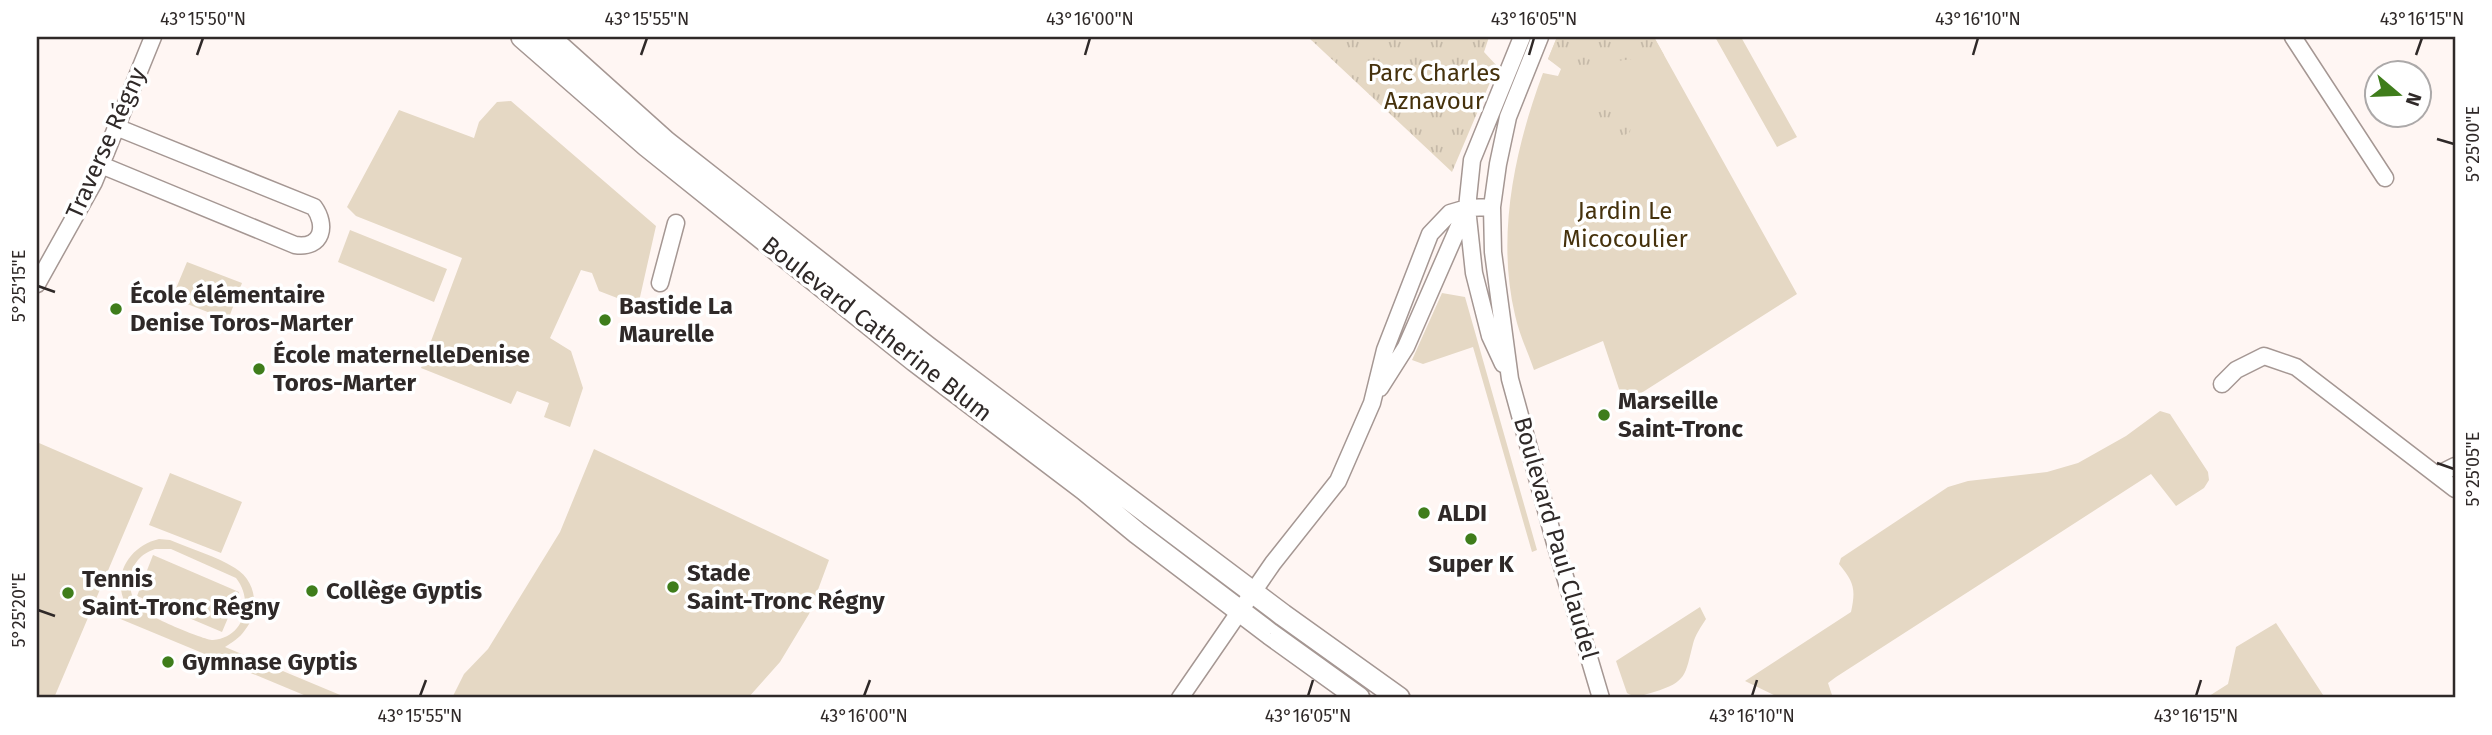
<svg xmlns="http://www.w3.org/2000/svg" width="2492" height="735" font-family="'Fira Sans',sans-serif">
<defs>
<pattern id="park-tufts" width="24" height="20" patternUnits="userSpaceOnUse" patternTransform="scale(1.75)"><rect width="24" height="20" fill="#e5d8c4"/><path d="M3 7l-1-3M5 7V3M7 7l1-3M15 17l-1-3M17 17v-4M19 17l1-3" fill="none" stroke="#c5b9a8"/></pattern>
</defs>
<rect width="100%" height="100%" fill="#fff6f3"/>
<path fill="#e5d8c4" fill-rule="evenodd" d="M1557,37H1654L1797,294L1624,404L1603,341L1534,370C1528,352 1519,334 1515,315C1496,235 1515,148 1543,73L1558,76L1561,69L1548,59Z
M1715,37H1741L1797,137L1777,147Z
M511,101L656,226L638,306L599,291L592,273L581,270L550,338L571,351L583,388L570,427L544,417L549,403L517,391L511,404L421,368L462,258L356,216L347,207L399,110L474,138L479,122L497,102Z
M350,230L447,269L434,302L338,262Z
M187,262L242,283L228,320L172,298Z
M1442,293L1465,297L1537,550L1532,552L1473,347L1423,364L1412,360Z
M2160,411L2170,414L2208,472L2209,480L2204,488L2176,506L2151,474L1836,677L1828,683L1833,698H1780L1745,681L1851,612C1856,589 1854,582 1839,564L1841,558L1948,487L1968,481L2047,472L2078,463L2126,436Z
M39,443L143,488L54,698H37V448Z
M594,449L829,560L809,614L780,662L748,698H452L464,674L488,649L560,532Z
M170,473L242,502L221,553L149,525Z
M159,539L170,540C191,549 216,556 235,568C257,581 260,611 245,630C240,638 231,643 225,647L345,697L344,698H311L118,618L124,605H126C111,576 129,546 159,539ZM155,549H171L236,578C254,600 245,638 213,640C203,640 146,615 138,608C124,586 128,558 155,549Z
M153,555L239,592L222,632L137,596Z
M1700,607L1706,619C1701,627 1695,635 1693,644C1685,675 1687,682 1654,692C1643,695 1637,699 1627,693L1616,661Z
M2276,623L2325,698H2206L2228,684L2236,647Z"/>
<path fill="url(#park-tufts)" d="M1308,37H1489L1484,52L1497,66L1452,172Z
M1557,37H1654L1664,55L1562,68L1548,59Z
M1610,102L1623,106L1632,117L1630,132L1615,141L1601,137L1593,123L1599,106Z"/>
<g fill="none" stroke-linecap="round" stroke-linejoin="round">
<g stroke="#a59793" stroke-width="19">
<path id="street" d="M1540,37L1508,117L1498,164L1492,207L1493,252L1510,379L1555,543L1601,698
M2293,37L2385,178
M101,165L295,245C323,249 327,225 314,207L116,127
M660,283L676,223
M37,284L94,182L153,37
M1503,364L1490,336L1474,273L1467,208L1472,160L1522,37
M2222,384L2236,370L2264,356L2296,367L2455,489
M1380,388L1406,347L1466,210
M2437,475L2455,466
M1180,698L1273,563L1338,481L1372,403L1385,350L1430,234L1450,213L1467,208L1492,207"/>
</g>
<g stroke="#a59793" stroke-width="24">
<path id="secondary" d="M522,37L647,146L915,361L1085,490L1137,533L1270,634L1359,698
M549,37L666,142L927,347L1283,615L1399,698"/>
</g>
<use href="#street" stroke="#fff" stroke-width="16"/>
<use href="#secondary" stroke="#fff" stroke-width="21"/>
</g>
<path fill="none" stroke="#2f2928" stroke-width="2.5" d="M197,55L203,38M641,55L647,38M1085,55L1090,38M1529,55L1534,38M1973,55L1978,38M2416,55L2422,38M2437,139L2454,144M38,286L55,292M2437,463L2454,469M38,610L55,616M420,696L426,680M864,696L870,680M1308,696L1313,680M1752,696L1757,680M2196,696L2201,680"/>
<g fill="#3f7d1b" stroke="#fff" stroke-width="2.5">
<circle cx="116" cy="309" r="7"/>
<circle cx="605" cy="320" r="7"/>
<circle cx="259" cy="369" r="7"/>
<circle cx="1604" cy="415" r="7"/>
<circle cx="1424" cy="513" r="7"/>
<circle cx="1471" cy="539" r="7"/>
<circle cx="673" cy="587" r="7"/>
<circle cx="312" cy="591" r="7"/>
<circle cx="68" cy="593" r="7"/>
<circle cx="168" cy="662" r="7"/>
</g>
<g text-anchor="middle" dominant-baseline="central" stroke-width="7" stroke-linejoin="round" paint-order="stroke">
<g font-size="24" fill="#45310c" stroke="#fff">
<text x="1434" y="73">Parc Charles<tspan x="1434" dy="28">Aznavour</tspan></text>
<text x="1625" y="211">Jardin Le<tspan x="1625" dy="28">Micocoulier</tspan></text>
</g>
<g font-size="24" fill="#2f2928" stroke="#fff">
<text transform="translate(106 143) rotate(-66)">Traverse Régny</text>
<text transform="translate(877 329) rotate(38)">Boulevard Catherine Blum</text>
<text transform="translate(1556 538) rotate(74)">Boulevard Paul Claudel</text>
</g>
<g font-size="24" font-weight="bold" fill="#2f2928" stroke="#fff" text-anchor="start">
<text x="130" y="295">École élémentaire<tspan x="130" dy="28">Denise Toros-Marter</tspan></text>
<text x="619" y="306">Bastide La<tspan x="619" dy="28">Maurelle</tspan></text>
<text x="273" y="355">École maternelleDenise<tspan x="273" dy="28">Toros-Marter</tspan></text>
<text x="1618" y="401">Marseille<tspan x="1618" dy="28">Saint-Tronc</tspan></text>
<text x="1438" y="513">ALDI</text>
<text x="1471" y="564" text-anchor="middle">Super K</text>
<text x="687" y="573">Stade<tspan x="687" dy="28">Saint-Tronc Régny</tspan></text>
<text x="82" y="579">Tennis<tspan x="82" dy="28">Saint-Tronc Régny</tspan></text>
<text x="326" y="591">Collège Gyptis</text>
<text x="182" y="662">Gymnase Gyptis</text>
</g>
</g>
<rect width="2492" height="735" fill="none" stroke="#ffffff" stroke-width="77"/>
<g transform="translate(2398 94) rotate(109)"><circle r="33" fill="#ffffff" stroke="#aca9a9" stroke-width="2"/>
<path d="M0-5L12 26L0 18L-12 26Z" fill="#3f7d1b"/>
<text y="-10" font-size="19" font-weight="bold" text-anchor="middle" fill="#2f2928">N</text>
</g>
<rect x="38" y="38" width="2416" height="658" fill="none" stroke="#2f2928" stroke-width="2.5"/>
<g font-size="18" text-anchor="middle" fill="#2f2928">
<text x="203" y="25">43°15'50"N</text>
<text x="647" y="25">43°15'55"N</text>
<text x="1090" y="25">43°16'00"N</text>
<text x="1534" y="25">43°16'05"N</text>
<text x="1978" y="25">43°16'10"N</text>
<text x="2422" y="25">43°16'15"N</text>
<text transform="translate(2473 144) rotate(-90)" y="6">5°25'00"E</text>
<text transform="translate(19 286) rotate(-90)" y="6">5°25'15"E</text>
<text transform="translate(2473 469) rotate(-90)" y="6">5°25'05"E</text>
<text transform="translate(19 610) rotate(-90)" y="6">5°25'20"E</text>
<text x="420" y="722">43°15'55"N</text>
<text x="864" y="722">43°16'00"N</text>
<text x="1308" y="722">43°16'05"N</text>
<text x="1752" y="722">43°16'10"N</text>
<text x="2196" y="722">43°16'15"N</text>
</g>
</svg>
